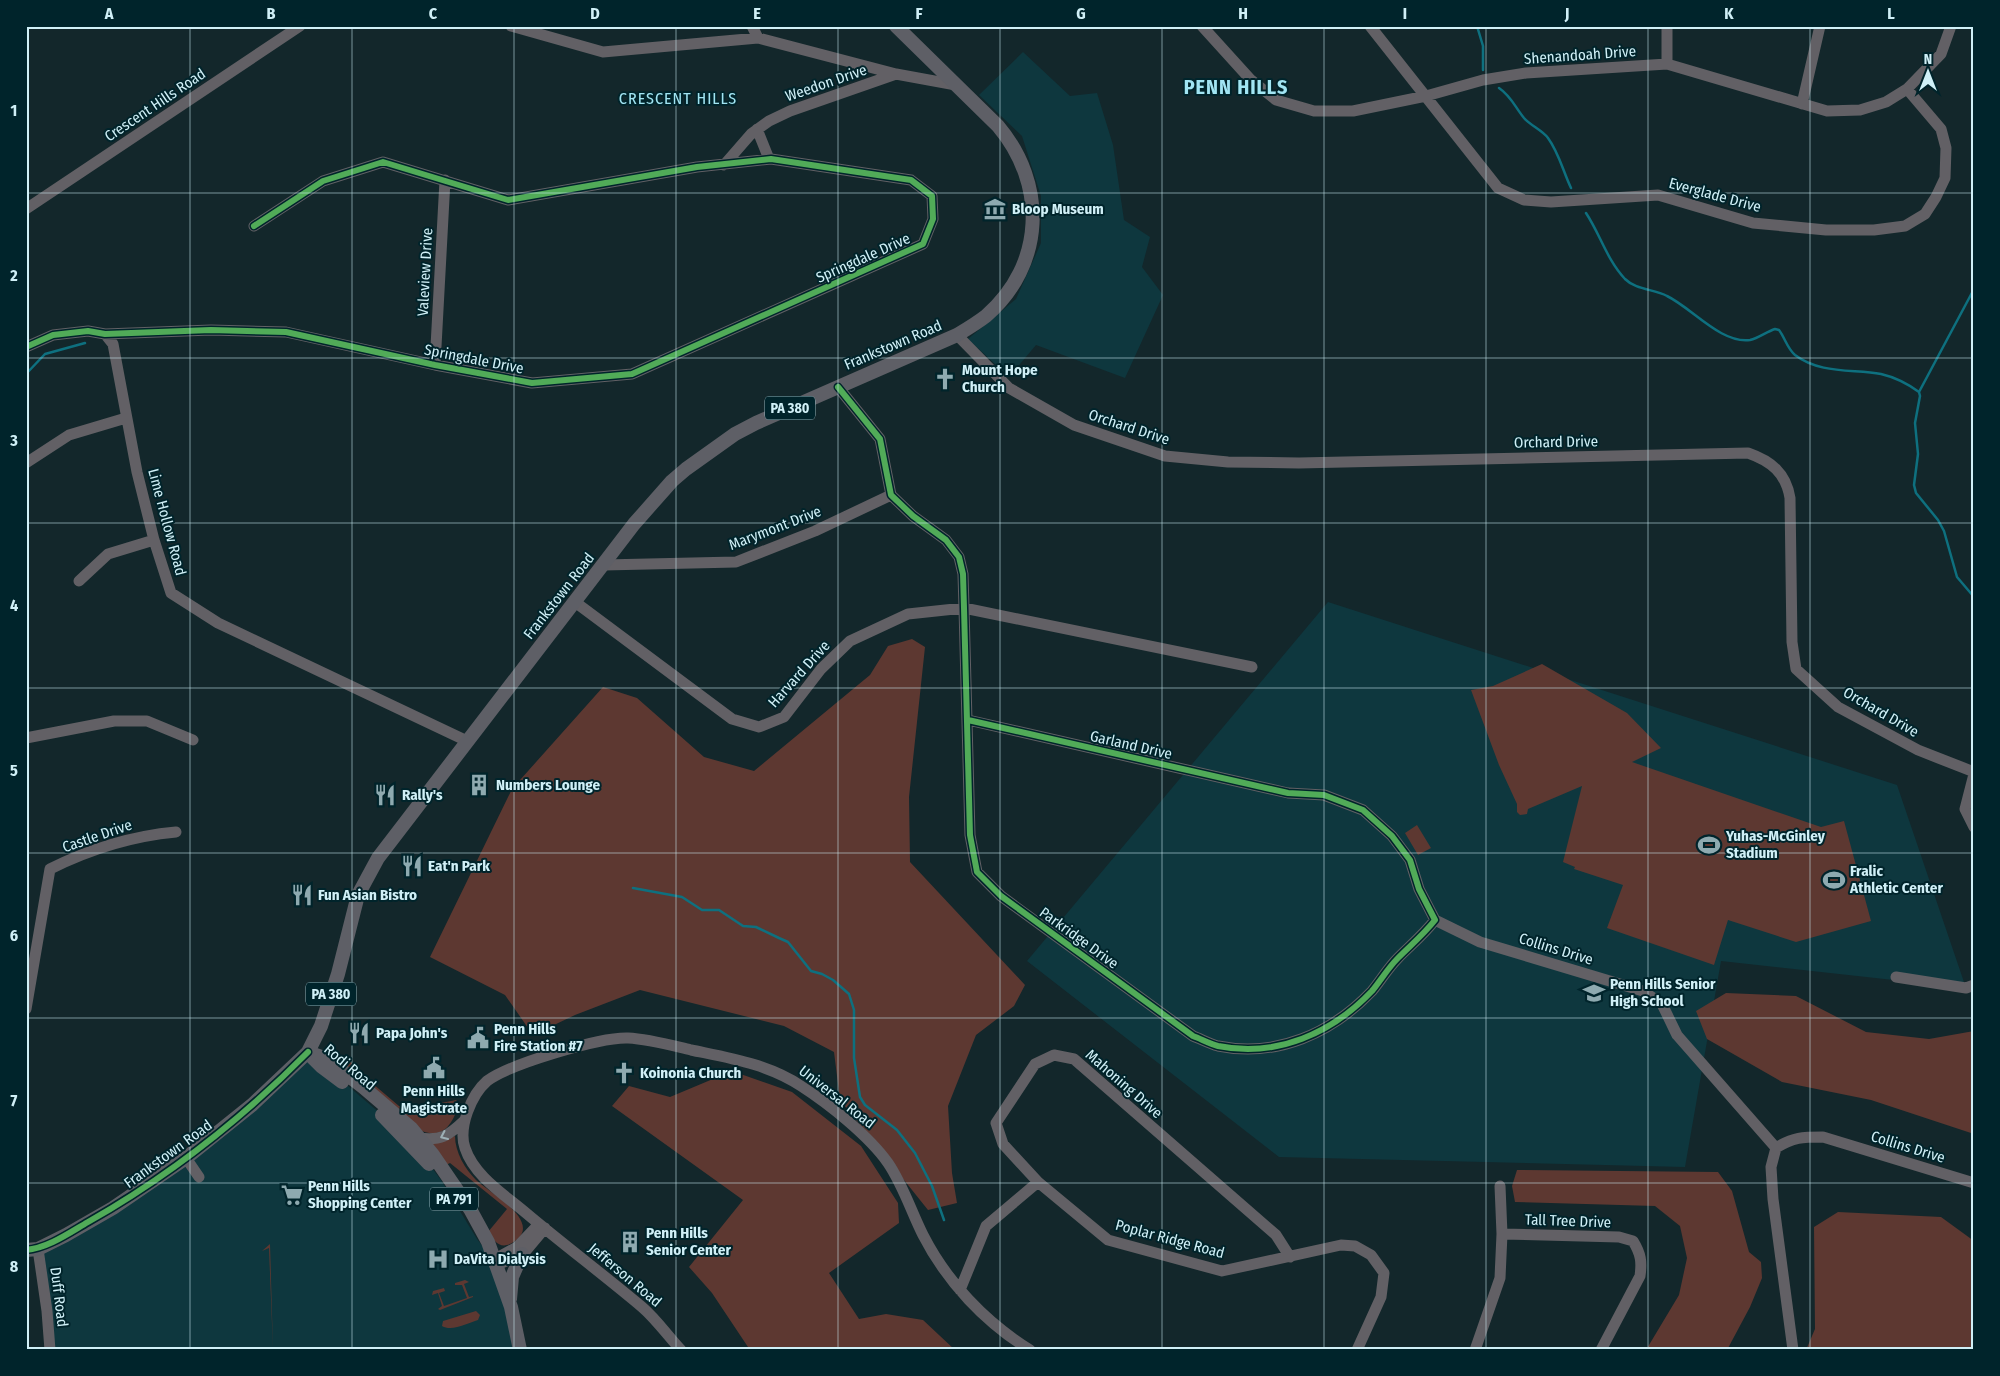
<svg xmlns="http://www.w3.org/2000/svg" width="2000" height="1376" font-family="'Fira Sans Condensed',sans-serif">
<rect width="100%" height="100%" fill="#13272b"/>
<path fill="#0e373e" d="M1023,52L1070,96L1097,93L1113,145L1124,220L1150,237L1142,267L1163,295L1125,378L1036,345L1009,377L968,339L1016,299L1041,243V196L1022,136L979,95Z
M1328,602L1897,785L1966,988L1721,961L1685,1167L1279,1157L1027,961Z
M308,1052L381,1114L426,1160L441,1180L477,1239L493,1260L520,1350H50L38,1249L113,1208Z"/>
<path fill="#5d3831" d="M912,639L925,647L909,797L910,862L1025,985L1014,1006L976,1035L948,1106L952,1173L957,1203L928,1210L840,1100L834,1052L784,1026L640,990L575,1015L533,1035L505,995L430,957L512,789L603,687L637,698L704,757L754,771L870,675L888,646Z
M1542,664L1627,713L1661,748L1632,762L1821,827L1844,821L1871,921L1796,942L1728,920L1714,965L1607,928L1623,885L1574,869L1575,867L1563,862L1582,786L1528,809L1527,814L1520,815L1517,812V804L1499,765L1471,690L1493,686Z
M1417,825L1431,848L1418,855L1405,833Z
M1726,993L1796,996L1866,1032L1929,1039L1974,1031V1134L1871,1100L1782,1082L1707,1039L1696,1011Z
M351,1062L366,1078L399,1106L419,1109H430L437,1107L441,1103L456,1100L459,1104C452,1126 442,1141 417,1129L346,1066Z
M732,1071L792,1092L861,1146L898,1203L899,1223L829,1273L859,1319L886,1314L923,1320L955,1350H750L712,1293L689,1267L743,1200L612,1106L629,1086L670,1097Z
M455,1136C455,1152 465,1169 476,1180C488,1192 547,1223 512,1243C500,1250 494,1241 488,1232L507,1209L450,1163L446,1165L432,1144Z
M1517,1170L1718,1172L1732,1191L1749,1252L1761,1262L1762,1278L1750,1307L1727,1350H1646L1679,1295L1687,1258L1680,1226L1655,1206L1515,1202L1512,1186Z
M1838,1212L1941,1217L1974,1241V1350H1806L1815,1329L1814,1227Z
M270,1244L273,1350L269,1248L262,1251Z
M465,1280L469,1282L464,1284L469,1297L473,1296V1297L440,1310L438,1309L442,1306L438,1293L432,1295L433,1291L444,1288L445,1291L439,1293L444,1306L467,1298L462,1285H455V1283Z
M476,1311L480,1315L478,1320C468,1323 452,1332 442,1326L443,1321Z"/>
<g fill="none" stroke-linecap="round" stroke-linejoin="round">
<path stroke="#0e707f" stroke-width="2.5" d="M1477,26L1483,46V70
M1499,88C1511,96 1515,107 1524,118C1531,126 1542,130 1548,138C1559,153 1563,171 1571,188
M1586,213C1600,234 1607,260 1625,279C1636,290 1654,289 1667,296C1692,308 1721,344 1750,340C1759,338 1766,332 1775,329L1779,330C1785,338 1787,348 1795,355C1820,374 1852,369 1881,374C1894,377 1908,384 1919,392L1920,396L1915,423L1918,454L1914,485L1916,493L1938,520L1944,531L1957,577L1974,597
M26,374L45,354L85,343
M1919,392L1974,289
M633,888L682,897L702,910H719L743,926L756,927L779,938L788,942L811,971L822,974L833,980L849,994L854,1010V1058L860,1097L865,1105L897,1130L915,1153L932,1186L944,1220"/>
<path stroke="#626065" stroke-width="11" d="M511,26L603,52L758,38L896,74
M752,26L758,38
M1202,26L1250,79L1276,100L1314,111H1353L1426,96L1483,80L1526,73L1667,64L1827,111L1860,110L1886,102L1907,89L1941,54L1951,26
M1370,26L1498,188L1524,200L1551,202L1658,195L1753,223L1826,230H1874L1905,226L1925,214L1936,197L1945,178L1946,148L1941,129L1907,89
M1667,26V64
M1802,104L1820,26
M757,129L769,159
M724,165L751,134L769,121L790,111L896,74L956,85
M26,209L300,26
M105,334L113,344L137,472L154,540L171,593L218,623L467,741
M957,335L1009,388L1074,425L1165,456L1228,462L1299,463L1748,453C1771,461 1786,473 1790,498L1792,642L1796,669L1838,707L1918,750L1974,772
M26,347L53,335L88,331L105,334L211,330L286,332L435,365L532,383L632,374L923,244L933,219L932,196L911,180L771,159L697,167L508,200L383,162L323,181L254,226
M435,365L445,180
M838,387L880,439L891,495L913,516L946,540L959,557L963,574L964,608L970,835L977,872L1001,896L1193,1036C1201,1039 1210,1044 1218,1046C1277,1058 1332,1033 1372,991C1381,980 1388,968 1398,958C1411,945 1424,934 1435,920L1419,889L1410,860L1392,836L1363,810L1324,795L1288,793L968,720
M26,463L69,435L126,418
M604,565L736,562L815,531L891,495
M79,581L108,554L154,540
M575,602L732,719L759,727L784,717L821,669L850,641L908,614L964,608L1252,667
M26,738L114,721H147L193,740
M1974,774L1965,809L1974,827
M1435,920L1480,942L1643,991L1662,1004L1677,1035L1776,1148L1771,1167L1773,1199L1793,1350
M1896,977L1966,988L1974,985
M26,1009L50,869C90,849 132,836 176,832
M419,1138C441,1141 448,1136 464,1121
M1776,1148C1793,1137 1803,1137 1823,1137L1974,1183
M186,1158L199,1177
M1502,1234L1619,1237L1633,1241C1641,1254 1642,1262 1640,1276L1601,1350
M38,1249L47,1311L50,1350
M1290,1257L1276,1235L1074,1059L1054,1055L1035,1064L996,1123L1003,1144L1038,1182L1108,1240L1222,1271L1341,1245L1355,1246L1371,1255L1384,1273L1381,1297L1357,1350
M495,1259L517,1247L539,1224
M495,1266L524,1253L545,1228
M960,1290L986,1226L1038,1182
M681,1350C668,1336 656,1319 642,1307C604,1275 564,1245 526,1213C505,1195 474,1176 465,1148C458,1128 471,1095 487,1081C510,1064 600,1037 628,1038C649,1039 670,1045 691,1050C729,1058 768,1064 801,1086C829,1104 869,1136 888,1163C903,1185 911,1211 923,1235C947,1282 985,1322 1030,1350
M1475,1350L1500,1278L1502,1234L1500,1186"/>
<path stroke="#5e5f66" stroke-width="14" d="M308,1052L327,1059L363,1087L411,1128L433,1155L470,1209L488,1242L511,1307L520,1350
M309,1054L322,1067L342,1082
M382,1115L429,1164
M26,1250L38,1249L66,1235L113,1208L186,1158L252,1105L308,1052L321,1026L338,974L358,895L378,858L634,524L672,481L686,469L735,434L756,423L957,335C967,329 977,323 986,316C1045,265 1047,184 998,126L896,26
M510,1299L512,1277L522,1254"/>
<g stroke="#00242b" stroke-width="9">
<path id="cycleway" d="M26,347L53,335L88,331L105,334L211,330L286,332L435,365L532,383L632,374L923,244L933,219L932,196L911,180L771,159L697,167L508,200L383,162L323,181L254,226
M838,387L880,439L891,495L913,516L946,540L959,557L963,574L964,608L970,835L977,872L1001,896L1193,1036C1201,1039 1210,1044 1218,1046C1277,1058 1332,1033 1372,991C1381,980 1388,968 1398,958C1411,945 1424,934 1435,920L1419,889L1410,860L1392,836L1363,810L1324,795L1288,793L968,720
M26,1250C48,1248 69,1233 88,1222C169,1176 243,1118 308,1052"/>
</g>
<use href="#cycleway" stroke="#51ab58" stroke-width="6"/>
</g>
<defs><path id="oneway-chevron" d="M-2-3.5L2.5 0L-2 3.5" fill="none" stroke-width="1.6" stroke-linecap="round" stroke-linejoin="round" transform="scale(1.25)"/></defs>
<use stroke="#9eafb5" href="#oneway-chevron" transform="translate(444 1136) rotate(156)"/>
<path fill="none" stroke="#d0f0f7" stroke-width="1" stroke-opacity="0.55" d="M190,26V1350M352,26V1350M514,26V1350M676,26V1350M838,26V1350M1000,26V1350M1162,26V1350M1324,26V1350M1486,26V1350M1648,26V1350M1810,26V1350M26,193H1974M26,358H1974M26,523H1974M26,688H1974M26,853H1974M26,1018H1974M26,1183H1974"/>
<defs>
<g id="museum-bare" transform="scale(1.725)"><path d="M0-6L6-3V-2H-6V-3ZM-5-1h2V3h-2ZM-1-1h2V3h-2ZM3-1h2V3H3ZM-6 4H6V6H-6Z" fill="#8eaab0" stroke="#00242b" stroke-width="2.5" paint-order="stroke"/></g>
<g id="church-bare" transform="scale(1.725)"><path d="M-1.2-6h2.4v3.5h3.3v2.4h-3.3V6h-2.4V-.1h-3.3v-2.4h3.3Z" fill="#8eaab0" stroke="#00242b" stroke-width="2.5" paint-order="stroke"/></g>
<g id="building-bare" transform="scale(1.725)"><path d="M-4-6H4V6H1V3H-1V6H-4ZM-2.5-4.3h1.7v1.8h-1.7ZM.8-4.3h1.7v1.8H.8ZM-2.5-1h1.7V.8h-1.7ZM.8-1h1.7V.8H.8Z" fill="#8eaab0" stroke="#00242b" stroke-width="2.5" paint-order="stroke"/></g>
<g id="restaurant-bare" transform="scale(1.725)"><path d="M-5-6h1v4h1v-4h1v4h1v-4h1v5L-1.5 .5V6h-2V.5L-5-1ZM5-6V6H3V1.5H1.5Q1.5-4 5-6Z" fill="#8eaab0" stroke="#00242b" stroke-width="2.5" paint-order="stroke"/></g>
<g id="stadium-bare" transform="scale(1.725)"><path d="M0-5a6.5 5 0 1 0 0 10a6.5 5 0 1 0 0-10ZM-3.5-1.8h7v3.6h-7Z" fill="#8eaab0" stroke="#00242b" stroke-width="2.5" paint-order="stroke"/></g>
<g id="school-bare" transform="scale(1.725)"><path d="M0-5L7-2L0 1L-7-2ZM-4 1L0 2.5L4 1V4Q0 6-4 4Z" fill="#8eaab0" stroke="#00242b" stroke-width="2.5" paint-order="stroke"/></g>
<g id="civic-bare" transform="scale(1.725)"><path d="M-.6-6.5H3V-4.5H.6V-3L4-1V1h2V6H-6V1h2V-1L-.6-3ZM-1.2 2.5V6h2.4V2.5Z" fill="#8eaab0" stroke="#00242b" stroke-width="2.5" paint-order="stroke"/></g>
<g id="supermarket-bare" transform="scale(1.725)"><path d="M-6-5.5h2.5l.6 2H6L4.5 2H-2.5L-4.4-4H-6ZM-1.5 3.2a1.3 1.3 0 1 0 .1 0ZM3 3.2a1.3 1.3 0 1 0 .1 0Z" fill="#8eaab0" stroke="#00242b" stroke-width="2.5" paint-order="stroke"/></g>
<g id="hospital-bare" transform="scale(1.725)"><path d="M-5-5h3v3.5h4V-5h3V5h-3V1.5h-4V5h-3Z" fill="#8eaab0" stroke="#00242b" stroke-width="2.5" paint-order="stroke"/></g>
</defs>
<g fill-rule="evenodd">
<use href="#museum-bare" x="995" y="209"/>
<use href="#church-bare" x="945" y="379"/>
<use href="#building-bare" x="479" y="785"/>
<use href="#restaurant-bare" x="385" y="795"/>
<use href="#stadium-bare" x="1709" y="845"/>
<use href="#restaurant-bare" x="412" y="866"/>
<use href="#stadium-bare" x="1834" y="880"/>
<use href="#restaurant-bare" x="302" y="895"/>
<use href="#school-bare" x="1594" y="993"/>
<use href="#restaurant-bare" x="359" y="1033"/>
<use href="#civic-bare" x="478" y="1038"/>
<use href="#civic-bare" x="434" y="1068"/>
<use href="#church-bare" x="624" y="1073"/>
<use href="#supermarket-bare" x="292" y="1195"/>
<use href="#building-bare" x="630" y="1242"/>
<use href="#hospital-bare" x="438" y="1259"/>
</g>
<g text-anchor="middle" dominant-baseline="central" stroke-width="4" stroke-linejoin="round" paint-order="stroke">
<g fill="#00242b" stroke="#92b3ba" stroke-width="1">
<rect x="765" y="396.5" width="50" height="23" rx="4"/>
<rect x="306" y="982.5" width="50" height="23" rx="4"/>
<rect x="430" y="1187.5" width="48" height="23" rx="4"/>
</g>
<g font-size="14" font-weight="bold" fill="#d0f0f7">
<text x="790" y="408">PA 380</text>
<text x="331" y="994">PA 380</text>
<text x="454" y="1199">PA 791</text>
</g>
<g font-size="15" fill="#d0f0f7" stroke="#00242b">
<text transform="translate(1580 55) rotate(-4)">Shenandoah Drive</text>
<text transform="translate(826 83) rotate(-19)">Weedon Drive</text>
<text transform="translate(155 105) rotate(-34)">Crescent Hills Road</text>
<text transform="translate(1715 195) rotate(15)">Everglade Drive</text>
<text transform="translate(863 258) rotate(-24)">Springdale Drive</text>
<text transform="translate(425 272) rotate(-87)">Valeview Drive</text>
<text transform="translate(893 345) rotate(-23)">Frankstown Road</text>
<text transform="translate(474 359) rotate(11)">Springdale Drive</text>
<text transform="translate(1129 427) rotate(18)">Orchard Drive</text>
<text transform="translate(1556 442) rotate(-1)">Orchard Drive</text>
<text transform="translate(167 522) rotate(75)">Lime Hollow Road</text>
<text transform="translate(775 528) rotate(-21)">Marymont Drive</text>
<text transform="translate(559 596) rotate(-52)">Frankstown Road</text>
<text transform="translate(799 674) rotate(-48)">Harvard Drive</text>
<text transform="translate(1881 712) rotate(30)">Orchard Drive</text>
<text transform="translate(1131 745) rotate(13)">Garland Drive</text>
<text transform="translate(97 836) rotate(-19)">Castle Drive</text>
<text transform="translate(1079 938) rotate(36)">Parkridge Drive</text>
<text transform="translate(1556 949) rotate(17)">Collins Drive</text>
<text transform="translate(350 1067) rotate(40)">Rodi Road</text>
<text transform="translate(1124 1084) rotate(41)">Mahoning Drive</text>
<text transform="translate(837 1097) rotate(38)">Universal Road</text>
<text transform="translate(1908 1147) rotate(17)">Collins Drive</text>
<text transform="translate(168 1154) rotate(-36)">Frankstown Road</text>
<text transform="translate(1568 1221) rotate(2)">Tall Tree Drive</text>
<text transform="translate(1170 1239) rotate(15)">Poplar Ridge Road</text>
<text transform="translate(625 1275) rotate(40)">Jefferson Road</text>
<text transform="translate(59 1297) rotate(83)">Duff Road</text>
</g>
<g font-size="15" font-weight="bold" fill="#d0f0f7" stroke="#00242b" text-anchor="start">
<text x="1012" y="209">Bloop Museum</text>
<text x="962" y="370">Mount Hope<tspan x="962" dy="17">Church</tspan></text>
<text x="496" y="785">Numbers Lounge</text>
<text x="402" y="795">Rally's</text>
<text x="1726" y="836">Yuhas-McGinley<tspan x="1726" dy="17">Stadium</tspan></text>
<text x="428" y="866">Eat'n Park</text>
<text x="1850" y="871">Fralic<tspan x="1850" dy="17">Athletic Center</tspan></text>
<text x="318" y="895">Fun Asian Bistro</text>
<text x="1610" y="984">Penn Hills Senior<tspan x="1610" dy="17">High School</tspan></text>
<text x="494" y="1029">Penn Hills<tspan x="494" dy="17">Fire Station #7</tspan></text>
<text x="376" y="1033">Papa John's</text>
<text x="640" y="1073">Koinonia Church</text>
<text x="434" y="1091" text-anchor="middle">Penn Hills<tspan x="434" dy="17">Magistrate</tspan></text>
<text x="308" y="1186">Penn Hills<tspan x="308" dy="17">Shopping Center</tspan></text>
<text x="646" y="1233">Penn Hills<tspan x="646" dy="17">Senior Center</tspan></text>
<text x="454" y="1259">DaVita Dialysis</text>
</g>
<g font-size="16" letter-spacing="1" fill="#a1e5f3" stroke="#00242b">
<text x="678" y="98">CRESCENT HILLS</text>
</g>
<g font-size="20" font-weight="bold" letter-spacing="1" fill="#a1e5f3" stroke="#00242b">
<text x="1236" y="87">PENN HILLS</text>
</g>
</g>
<rect width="2000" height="1376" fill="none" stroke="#00242b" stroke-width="55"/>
<g transform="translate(1928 72)" stroke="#00242b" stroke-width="4" paint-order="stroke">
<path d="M0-4L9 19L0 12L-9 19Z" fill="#d0f0f7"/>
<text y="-8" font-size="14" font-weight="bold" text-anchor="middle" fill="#d0f0f7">N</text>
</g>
<rect x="28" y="28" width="1944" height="1320" fill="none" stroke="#d0f0f7" stroke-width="2"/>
<g font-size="16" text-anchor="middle" font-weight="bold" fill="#d0f0f7">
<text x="109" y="19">A</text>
<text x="271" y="19">B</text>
<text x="433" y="19">C</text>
<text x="595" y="19">D</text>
<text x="757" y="19">E</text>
<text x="919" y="19">F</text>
<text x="1081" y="19">G</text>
<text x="1243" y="19">H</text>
<text x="1405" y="19">I</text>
<text x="1567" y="19">J</text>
<text x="1729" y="19">K</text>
<text x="1891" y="19">L</text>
<text x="14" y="116">1</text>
<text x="14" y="281">2</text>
<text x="14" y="446">3</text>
<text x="14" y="611">4</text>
<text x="14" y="776">5</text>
<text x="14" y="941">6</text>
<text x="14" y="1106">7</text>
<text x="14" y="1272">8</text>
</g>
</svg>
